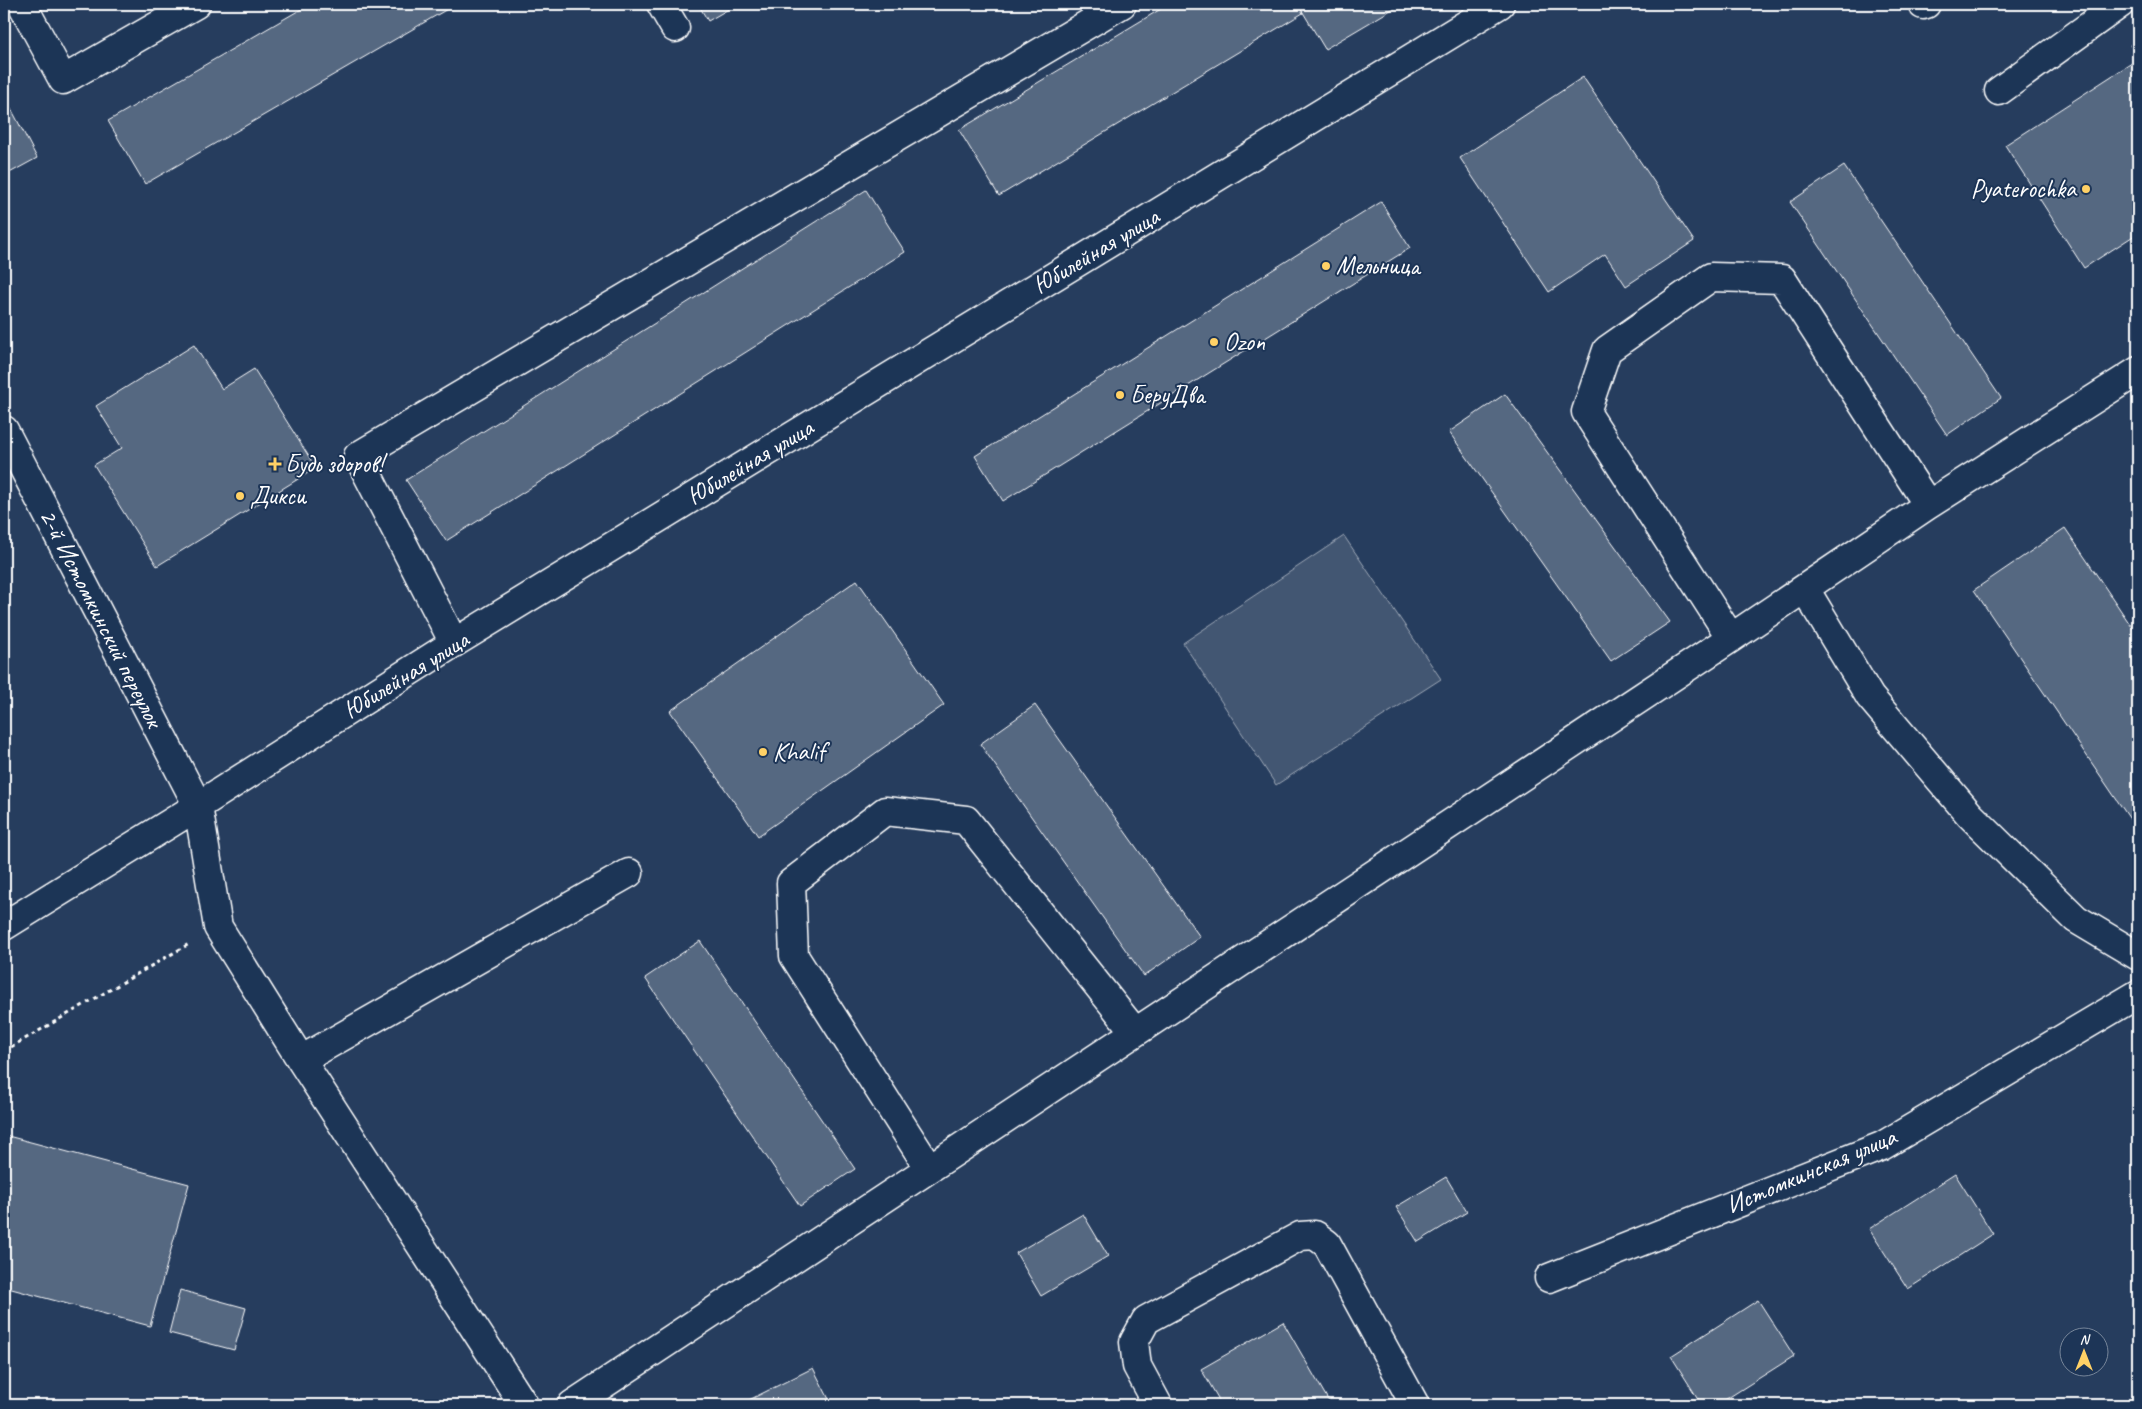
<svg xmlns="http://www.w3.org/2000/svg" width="2142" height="1409" font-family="Caveat,sans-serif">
<rect width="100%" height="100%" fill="#263d5e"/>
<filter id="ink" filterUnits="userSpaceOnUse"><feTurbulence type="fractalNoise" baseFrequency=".02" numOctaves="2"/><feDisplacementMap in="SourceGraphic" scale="10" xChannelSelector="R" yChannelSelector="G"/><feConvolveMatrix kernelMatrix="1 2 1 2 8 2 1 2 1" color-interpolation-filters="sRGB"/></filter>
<g filter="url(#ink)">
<path fill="#425672" stroke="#a0aab8" d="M1344,536L1441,679L1276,785L1183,643Z"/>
<path fill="#556781" stroke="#fff" d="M310,4H456L145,184L108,121Z
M698,4H737L708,21Z
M1169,4H1297L1303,13L999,196L959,130Z
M1298,4H1401L1325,49Z
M2138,39V57L2130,45Z
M2138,59V233L2084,268L2005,145Z
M1583,77L1694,241L1626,286L1605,254L1549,292L1460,158Z
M4,95L37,158L4,176Z
M1844,166L2001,398L1947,435L1790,202Z
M866,190L905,252L446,541L406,480Z
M1381,202L1410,248L1003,501L975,456Z
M194,345L222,389L254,369L316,468L157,566L94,465L122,448L96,406Z
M1505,394L1670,622L1611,661L1449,432Z
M2065,528L2138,636V831L1974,590Z
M857,580L944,705L758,836L670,711Z
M1035,705L1200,937L1144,976L980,744Z
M700,941L855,1169L800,1206L645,978Z
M4,1135L189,1184L150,1326L4,1287Z
M1955,1174L1993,1234L1908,1289L1869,1229Z
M1446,1177L1467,1212L1418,1242L1396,1207Z
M1083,1214L1108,1256L1041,1296L1016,1253Z
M180,1290L246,1308L234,1350L169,1333Z
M1758,1300L1794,1356L1717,1405H1702L1671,1356Z
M1283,1322L1331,1405H1222L1201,1369Z
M813,1368L832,1405H739Z"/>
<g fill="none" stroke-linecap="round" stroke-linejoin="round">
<g stroke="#fff" stroke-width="31">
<path id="minor" d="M22,4L63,80L196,4
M661,4L675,28
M1923,5L1926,4
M1999,91L2120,4
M4,430L198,806L218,927L301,1060L524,1405
M1805,589L1870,697L1970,815L2076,919L2138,956
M1731,638L1586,412L1607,350L1711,277L1782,279L1928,505
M454,643L358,456L1122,4
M4,926L198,806L454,643L1500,4
M301,1060L629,873
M929,1168L794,956L791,883L885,811L966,820L1135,1032
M1549,1278L1882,1146L2138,994
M572,1405L1731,638L1928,505L2138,371
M1158,1405L1137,1366L1134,1342L1146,1320L1300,1236L1315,1235L1327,1244L1415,1405"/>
</g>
<path stroke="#fff" stroke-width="3" stroke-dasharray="4 4" stroke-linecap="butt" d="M4,1051L189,944"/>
<use href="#minor" stroke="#1d3557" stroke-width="28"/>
</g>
</g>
<g fill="#ffd166" stroke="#1d3557" stroke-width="2">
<circle cx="2086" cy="189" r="5"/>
<circle cx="1326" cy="266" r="5"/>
<circle cx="1214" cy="342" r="5"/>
<circle cx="1120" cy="395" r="5"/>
<path d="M272.5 456.5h5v5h5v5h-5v5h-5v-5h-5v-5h5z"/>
<circle cx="240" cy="496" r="5"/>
<circle cx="763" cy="752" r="5"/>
</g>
<g text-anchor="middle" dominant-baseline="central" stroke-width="4" stroke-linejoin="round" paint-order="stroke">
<g font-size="25" fill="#fff" stroke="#1d3557" text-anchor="start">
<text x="2076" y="189" text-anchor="end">Pyaterochka</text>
<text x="1336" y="266">Мельница</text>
<text x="1224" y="342">Ozon</text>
<text x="1130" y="395">БеруДва</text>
<text x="285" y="464">Будь здоров!</text>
<text x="250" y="496">Дикси</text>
<text x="773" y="752">Khalif</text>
</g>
<g font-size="25" fill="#fff" stroke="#1d3557">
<text transform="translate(1096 251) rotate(-31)">Юбилейная улица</text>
<text transform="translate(750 462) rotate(-31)">Юбилейная улица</text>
<text transform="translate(101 618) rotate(63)">2-й Истомкинский переулок</text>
<text transform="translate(406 675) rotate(-32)">Юбилейная улица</text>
<text transform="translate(1811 1171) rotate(-23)">Истомкинская улица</text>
</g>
</g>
<rect width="2142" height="1409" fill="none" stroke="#1d3557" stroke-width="20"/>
<rect x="10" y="10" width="2122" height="1389" fill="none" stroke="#fff" stroke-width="2" filter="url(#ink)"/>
<g transform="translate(2084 1352)"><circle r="24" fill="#1d3557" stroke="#77869a"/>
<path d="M0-4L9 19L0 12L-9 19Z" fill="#ffd166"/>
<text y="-8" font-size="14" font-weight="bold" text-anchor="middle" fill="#ffffff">N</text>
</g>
</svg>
